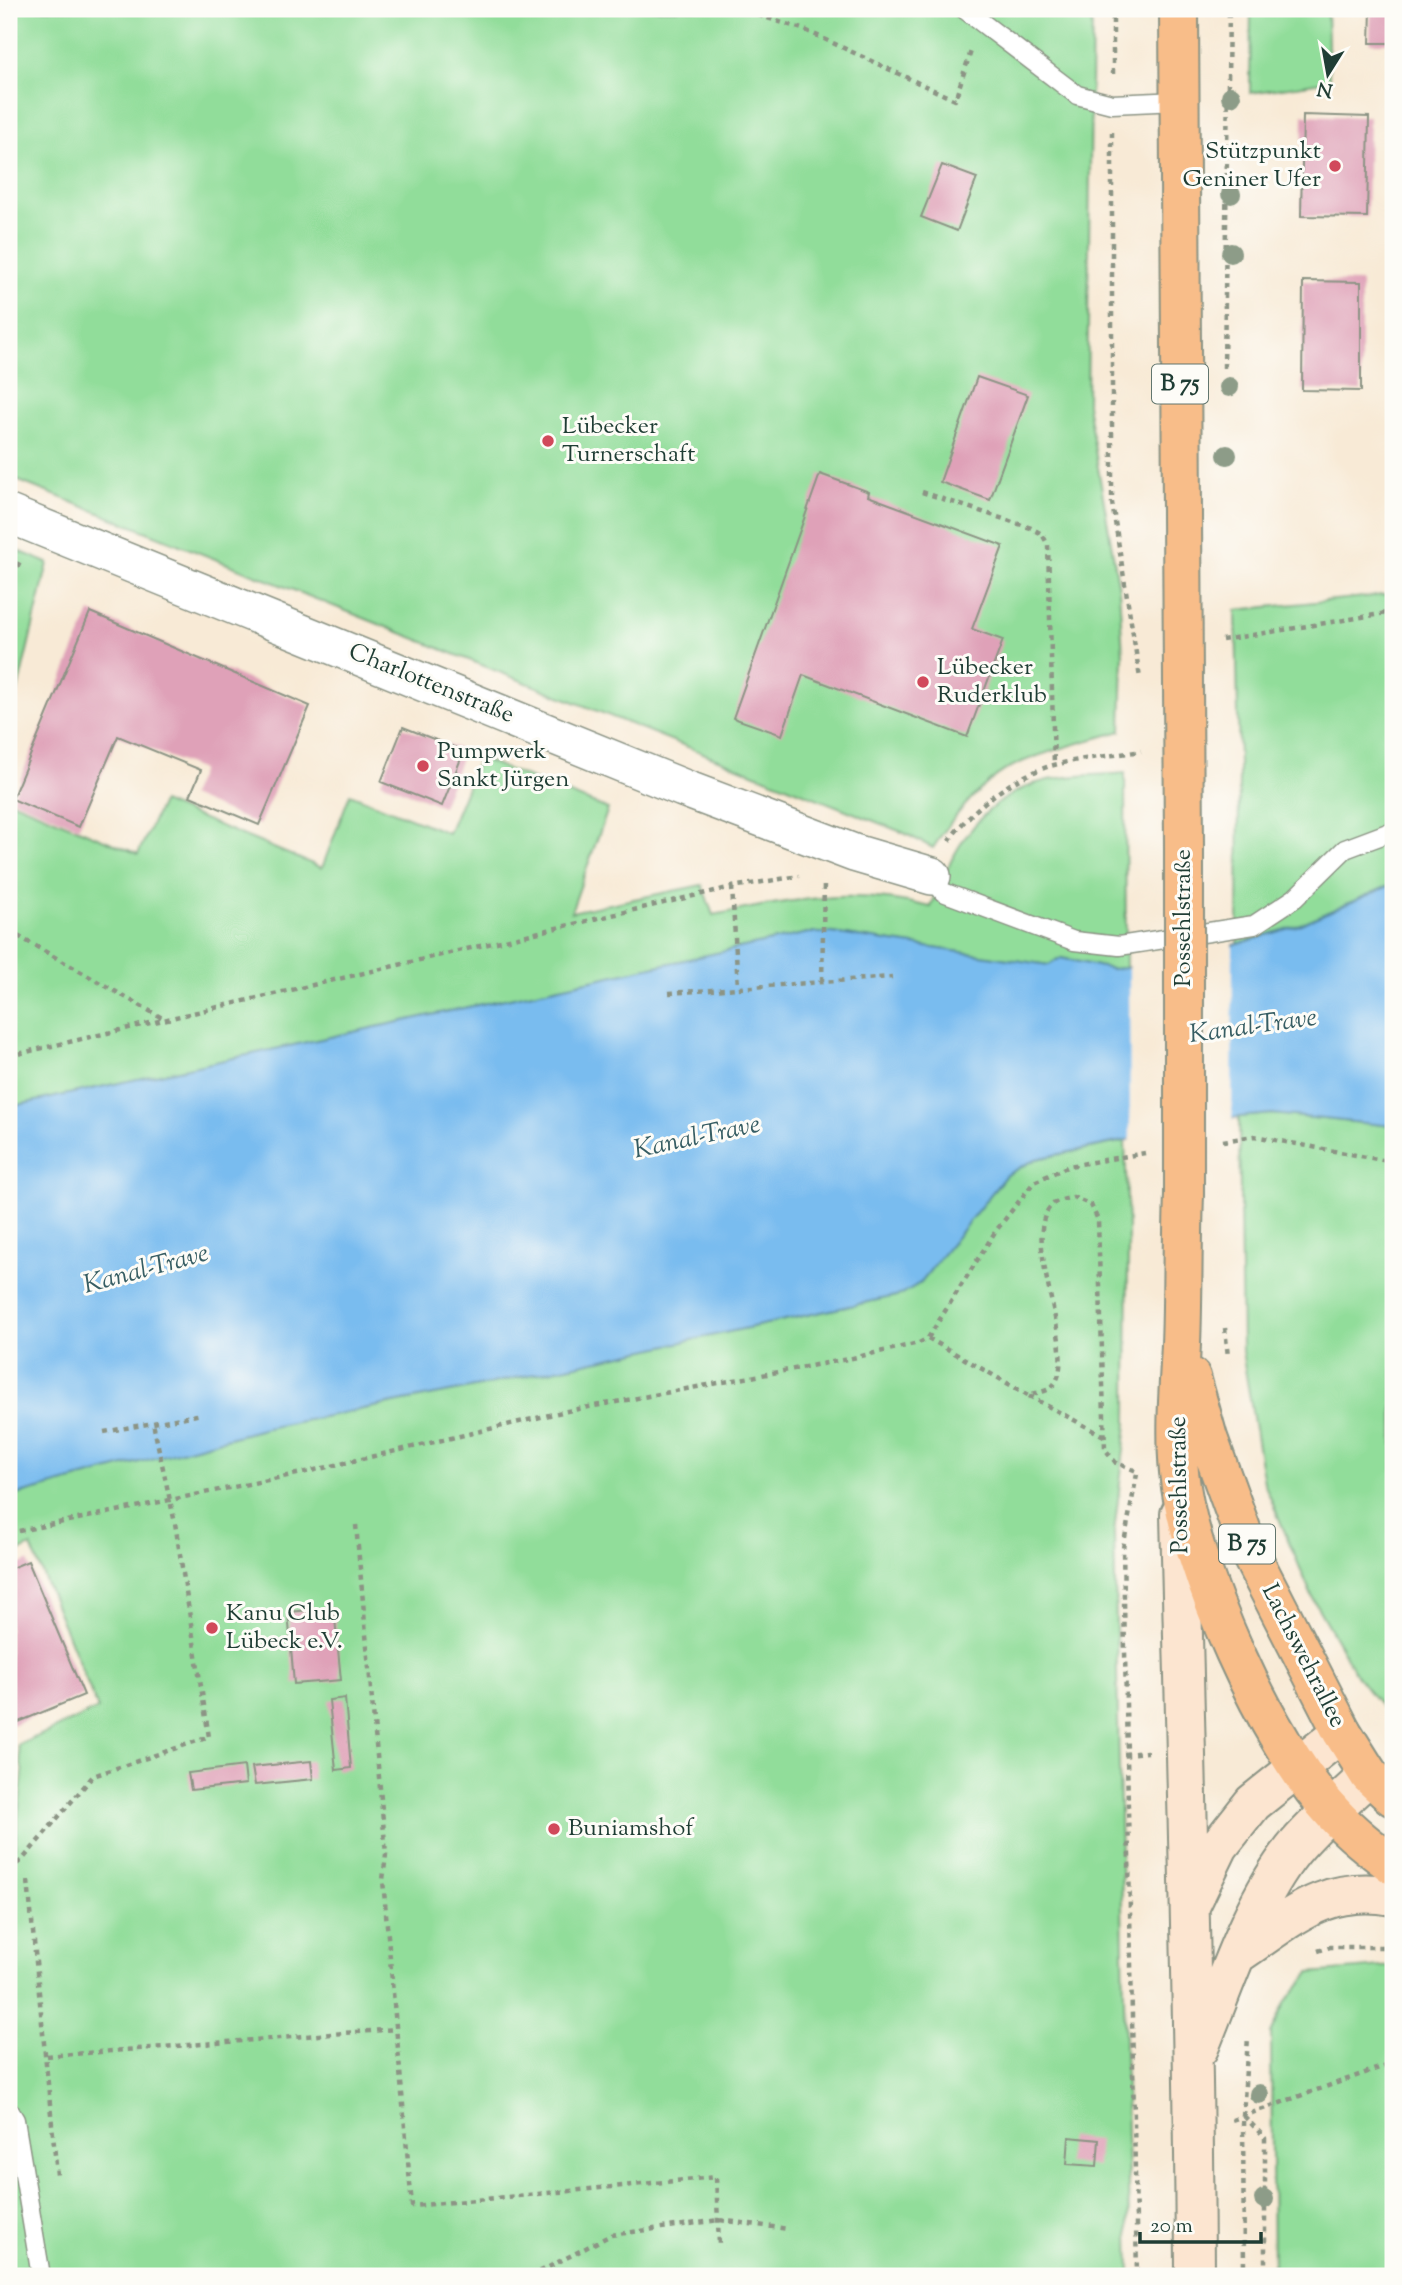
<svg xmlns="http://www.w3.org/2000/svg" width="1402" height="2285" font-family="'Sorts Mill Goudy',serif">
<rect width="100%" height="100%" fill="#fdfcf7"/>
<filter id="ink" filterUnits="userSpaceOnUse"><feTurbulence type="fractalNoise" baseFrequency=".0143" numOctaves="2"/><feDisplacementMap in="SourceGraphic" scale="14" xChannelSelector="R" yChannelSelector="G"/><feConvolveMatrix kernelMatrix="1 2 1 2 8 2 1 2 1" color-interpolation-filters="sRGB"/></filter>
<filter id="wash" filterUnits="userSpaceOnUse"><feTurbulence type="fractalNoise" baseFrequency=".00686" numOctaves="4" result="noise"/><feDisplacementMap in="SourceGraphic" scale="28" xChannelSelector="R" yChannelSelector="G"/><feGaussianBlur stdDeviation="1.57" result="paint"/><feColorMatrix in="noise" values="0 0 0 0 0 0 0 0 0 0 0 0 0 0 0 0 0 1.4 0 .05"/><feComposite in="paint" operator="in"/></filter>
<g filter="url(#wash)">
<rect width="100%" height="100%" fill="#f8ead6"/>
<path fill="#91dd9a" stroke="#588d67" stroke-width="2" d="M9,9H1092L1087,404L1119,589L1123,655L1121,731C1088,741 1053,749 1022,762C986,776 953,816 933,848L904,833L9,477Z
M1251,9H1327L1329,81L1250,93Z
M9,547L48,563L9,727Z
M1393,594V884L1296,926L1238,944L1239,765L1236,610Z
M479,758L608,809L571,912L702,885L713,915C792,900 850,887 931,907C951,853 976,805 1034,784C1062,774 1096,776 1125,773L1126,968L1111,969L1062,958L1049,965L832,933H808L9,1107V800L138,854L162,802L322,868L350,794L448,833Z
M1272,1114L1393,1126V1722L1358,1678L1314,1601L1264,1483L1242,1351L1239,1117Z
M1125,1141L1128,1228L1127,1424L1114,1533L1130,2276H9V1850L15,1847L23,1774L18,1745L98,1709L31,1546L9,1556V1497L266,1428L465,1389L900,1295L920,1283L1006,1175L1036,1159Z
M1393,1966V2276H1273L1271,2034L1286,2001L1310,1973Z"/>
<path fill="#79bcef" stroke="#4c7c92" stroke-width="2" d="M1393,884V1126L1272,1114L1239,1117L1036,1159L1006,1175L920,1283L900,1295L465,1389L266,1428L9,1497V1107L808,933H832L1049,965L1061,958L1111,969L1126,968L1238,944L1296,926Z"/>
<path fill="#f8ead6" d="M1233,941L1232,1122L1130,1144L1129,964Z"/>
<g id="blocks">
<path fill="#dfa1b8" d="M1371,9H1393V43H1370Z
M1303,115L1369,117L1367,217L1301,216Z
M942,165L977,178L957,231L921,217Z
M1303,281L1361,282V391L1302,390Z
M977,377L1028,395L990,500L940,482Z
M820,474L869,492L868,496L1003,546L972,629L1003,640L967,737L803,675L782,735L733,718Z
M90,612L310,706L259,825L190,796L201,770L118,736L79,827L12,799Z
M403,727L464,751L442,806L381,782Z
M28,1561L84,1695L9,1726V1569Z
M334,1608L341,1680L294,1684L288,1612Z
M345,1698L351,1768L336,1770L329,1700Z
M311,1761L313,1779L255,1785L252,1767Z
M244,1766L246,1784L191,1790L188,1773Z
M1069,2137L1099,2140L1097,2166L1067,2164Z"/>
</g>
</g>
<g filter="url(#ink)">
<use href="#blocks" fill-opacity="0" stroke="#8c9485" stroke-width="2"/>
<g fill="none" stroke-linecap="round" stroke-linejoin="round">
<g stroke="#8c9485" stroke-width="21">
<path id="lane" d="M964,9L1077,95L1112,104L1179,101
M932,876L943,892L1074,941L1119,946L1254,925L1295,898L1345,849L1393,831
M9,2110L15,2120L41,2276"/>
</g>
<g stroke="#8c9485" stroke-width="40">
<path id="street" d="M9,514L683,788L854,853L932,876"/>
</g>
<g stroke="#8c9485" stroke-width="42">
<path id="secondary" d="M1180,1514C1186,1768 1194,2022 1195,2276
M1191,1904L1219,1846L1253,1803L1342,1732
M1239,1953C1293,1917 1324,1884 1393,1896
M1199,2048C1225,1985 1250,1904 1293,1850C1315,1823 1344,1799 1369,1775"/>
</g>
<g stroke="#8c9485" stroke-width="42">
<path id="primary" d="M1179,9L1184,849
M1184,1195C1182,1245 1183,1295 1181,1344C1179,1387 1175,1429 1179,1472C1189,1569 1267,1742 1333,1813C1351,1833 1372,1849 1393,1865
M1191,1377L1208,1438L1249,1551L1342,1732L1369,1775L1393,1797"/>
</g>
<path stroke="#8c9485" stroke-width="4.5" stroke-dasharray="5 5" stroke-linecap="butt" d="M739,9L805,30L955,100L971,51
M1113,74V9
M1112,132V503L1140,678
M1224,368L1229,9
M922,492L1031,528L1042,534L1048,545L1054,765
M9,585L20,561
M1222,640L1393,612
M949,841C971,808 1015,775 1054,765C1082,758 1112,756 1141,751
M732,887L738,987
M9,931L164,1019
M822,981L824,883
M669,993L892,977
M9,1056L732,887L799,876
M1223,1141L1254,1136L1393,1162
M1225,1328L1228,1357
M928,1338L1028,1395C1034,1393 1044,1392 1049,1389C1087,1364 1015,1236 1053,1204C1057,1200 1067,1199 1073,1197L1091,1205L1098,1220L1105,1449L1116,1463L1137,1471
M1029,1396L1104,1436
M104,1432L202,1414
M1137,1474L1123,1548L1137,2276
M356,1525L386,1854L383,1880L412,2206L716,2177L719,2245
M9,1533L302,1473L562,1412L848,1359L919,1343L928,1338L995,1232L1034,1182L1069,1166L1145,1153
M1124,1754L1148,1752
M9,1870L23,1859L93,1776L209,1737L175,1523L153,1423
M28,1881L57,2175
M1318,1951L1330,1947H1393
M47,2056L396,2029
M1244,2116L1265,2138V2276
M1232,2120L1393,2063
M531,2276L611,2235L719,2220L789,2229
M1244,2276L1243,2116L1248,2037"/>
<use href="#lane" stroke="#fff" stroke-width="18"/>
<use href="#street" stroke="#fff" stroke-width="37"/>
<use href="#secondary" stroke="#fce5d0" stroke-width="38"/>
<use href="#primary" stroke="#f8bd89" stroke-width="38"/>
<g stroke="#8c9485" stroke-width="42" stroke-linecap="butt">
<path id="primary-bridge" d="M1184,1195V849"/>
</g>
<use href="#primary-bridge" stroke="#f8bd89" stroke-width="38"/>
</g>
<g fill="#8d9c88">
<circle cx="1231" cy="96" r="10"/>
<circle cx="1231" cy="194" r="10"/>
<circle cx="1231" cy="253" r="10"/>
<circle cx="1229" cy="387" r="10"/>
<circle cx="1227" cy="455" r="10"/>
<circle cx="1259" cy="2094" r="10"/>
<circle cx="1264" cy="2199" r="10"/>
</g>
</g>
<g fill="#d1495b" stroke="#fdfcf7" stroke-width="2.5">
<circle cx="1335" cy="166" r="7"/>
<circle cx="548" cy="441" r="7"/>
<circle cx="923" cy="682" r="7"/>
<circle cx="423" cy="766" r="7"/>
<circle cx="212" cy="1628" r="7"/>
<circle cx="554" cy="1829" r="7"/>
</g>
<g text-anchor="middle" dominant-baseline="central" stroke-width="6" stroke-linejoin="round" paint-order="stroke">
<g fill="#fdfcf7" stroke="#62766e" stroke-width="2">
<rect x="1152" y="364.5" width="56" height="39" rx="5"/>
<rect x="1219" y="1524.5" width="56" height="39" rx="5"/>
</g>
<g font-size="23" font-weight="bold" fill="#1f3d34">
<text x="1180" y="384">B 75</text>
<text x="1247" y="1544">B 75</text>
</g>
<g font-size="24" fill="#1f3d34" stroke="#fdfcf7" text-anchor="start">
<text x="1321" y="152" text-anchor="end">Stützpunkt<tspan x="1321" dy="28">Geniner Ufer</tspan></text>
<text x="562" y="427">Lübecker<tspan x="562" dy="28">Turnerschaft</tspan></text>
<text x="937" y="668">Lübecker<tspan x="937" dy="28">Ruderklub</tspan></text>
<text x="437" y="752">Pumpwerk<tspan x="437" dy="28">Sankt Jürgen</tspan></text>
<text x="226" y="1614">Kanu Club<tspan x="226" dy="28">Lübeck e.V.</tspan></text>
<text x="568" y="1829">Buniamshof</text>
</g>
<g font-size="24" fill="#1f3d34" stroke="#fdfcf7">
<text transform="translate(431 684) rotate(22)">Charlottenstraße</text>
<text transform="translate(1184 918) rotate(-90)">Possehlstraße</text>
<text transform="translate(1180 1485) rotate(-91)">Possehlstraße</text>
<text transform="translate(1303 1656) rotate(63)">Lachswehrallee</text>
</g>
<g font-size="26" font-style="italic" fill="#365d63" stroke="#fdfcf7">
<text transform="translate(1253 1027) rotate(-8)">Kanal-Trave</text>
<text transform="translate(697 1138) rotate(-12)">Kanal-Trave</text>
<text transform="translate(146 1270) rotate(-15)">Kanal-Trave</text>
</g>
</g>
<rect width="1402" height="2285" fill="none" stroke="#fdfcf7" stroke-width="35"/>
<g transform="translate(1328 74) rotate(191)" stroke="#fdfcf7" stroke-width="5" paint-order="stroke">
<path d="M0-5L12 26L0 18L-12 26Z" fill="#1f3d34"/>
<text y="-10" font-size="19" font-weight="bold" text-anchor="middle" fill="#1f3d34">N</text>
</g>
<path d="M1140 2232v10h121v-10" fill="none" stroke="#1f3d34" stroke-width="3.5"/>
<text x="1150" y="2232" font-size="21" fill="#1f3d34" stroke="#fdfcf7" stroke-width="5" paint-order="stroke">20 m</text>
</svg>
